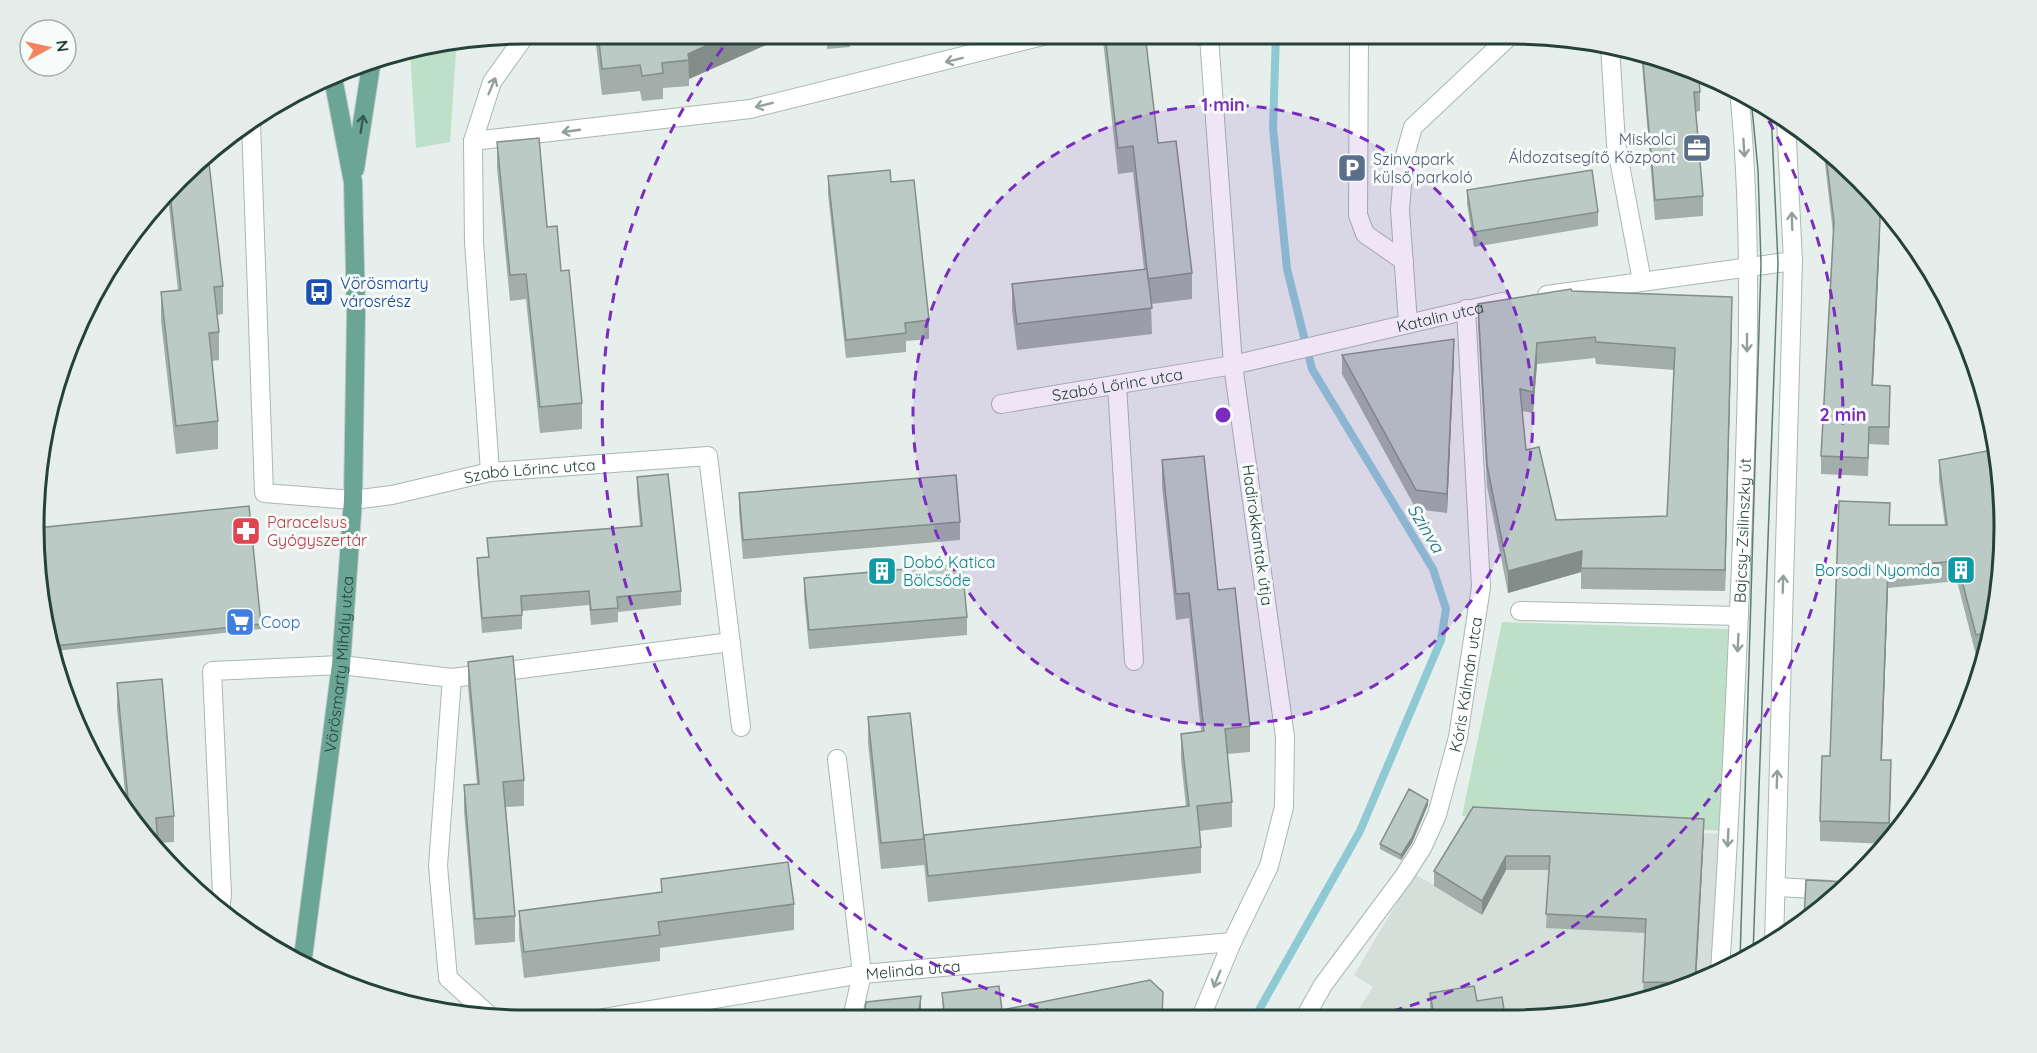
<svg xmlns="http://www.w3.org/2000/svg" width="2037" height="1053" font-family="Quicksand,sans-serif">
<rect width="100%" height="100%" fill="#e6efeb"/>
<path fill="#d4dfda" d="M1473,821L1723,834L1715,974L1699,983L1575,1016H1354L1373,987L1354,975L1414,874L1434,885Z"/>
<path fill="#bfe0c8" d="M462,44L456,51L450,142L416,148L410,52Z
M1502,622L1728,629L1723,831L1462,816Z"/>
<g fill="none" stroke-linecap="round" stroke-linejoin="round">
<path stroke="#8ec9d4" stroke-width="8" d="M1255,1017L1360,831L1441,640L1446,609L1433,569L1312,369L1287,269L1273,128L1276,34"/>
<g stroke="#a8b8b2" stroke-width="20">
<g id="minor">
<path d="M1190,34L1209,37L1217,34"/>
<path d="M1359,34L1358,215L1365,234L1404,261"/>
<path d="M1610,45L1616,144L1642,281"/>
<path id="s1" d="M251,122L264,493L353,500L392,495L490,472L708,456L741,727"/>
<path d="M473,141L750,109L1051,34"/>
<path d="M1547,295L1793,261"/>
<path d="M1408,323L1400,210L1404,159L1413,127L1512,34"/>
<path d="M1117,385L1134,661"/>
<path id="s2" d="M1001,404L1233,365L1502,302"/>
<path d="M490,472L474,242L473,141L492,82L527,33"/>
<path d="M1520,611L1739,616"/>
<path d="M452,678L438,866L448,978L492,1018"/>
<path d="M837,759L862,974L852,1018"/>
<path d="M1777,887L1830,890"/>
<path d="M220,912L222,894L212,671L341,665L452,678L731,642"/>
<path d="M1774,942L1793,261L1786,120"/>
<path id="s3" d="M1720,971C1730,819 1737,667 1743,515C1748,373 1753,231 1739,90"/>
<path d="M1201,1017L1232,942L1269,866L1284,807L1285,737L1233,365L1209,37"/>
<path id="s4" d="M1305,1017L1323,985L1404,876L1422,848L1437,815L1458,737L1481,587L1466,309"/>
<path id="s5" d="M597,1019L862,974L1232,942"/>
</g>
</g>
<g stroke="#c2cac8" stroke-width="20">
<g id="major">
<path d="M355,169L372,59"/>
<path id="s6" d="M302,965L341,665L353,500L356,313L353,182L333,78"/>
</g>
</g>
<use href="#minor" stroke="#fff" stroke-width="18"/>
<use href="#major" stroke="#6aa596" stroke-width="18"/>
<path stroke="#5f7d75" stroke-width="1.5" d="M1753,954L1778,263L1771,110
M1740,961L1761,264L1758,170L1751,98"/>
</g>
<path fill="#a1aea9" fill-rule="evenodd" d="M596,33H876L850,36V47L827,49V38L768,44L689,79V86L663,88V99L642,101L640,91L602,95L596,45Z
M1103,34H1145L1158,143L1192,273V299L1151,304L1152,334L1017,350L1012,310V284L1144,269L1133,172L1118,174L1103,41Z
M1641,51L1698,72L1700,92V111L1696,112L1703,196V216L1655,220Z
M497,142L547,227L561,271L582,403V429L540,433L526,299L510,301L497,168Z
M1823,146L1877,197L1880,238L1873,385L1890,403L1889,445L1869,444L1868,476L1821,474V456L1833,233Z
M208,154L223,286V314L217,315L219,332V360L212,361L218,421V449L176,454L161,321V292L178,291L168,197Z
M828,176L891,182L929,320V339L906,341V352L846,358L828,194Z
M1467,190L1598,212V226L1474,247L1467,204Z
M1572,291L1732,318L1725,591L1581,589V572L1508,593L1487,486L1478,325V304ZM1595,358L1596,364L1674,370L1667,516L1556,520L1526,450L1522,411L1533,413L1537,364Z
M1342,355L1454,358L1447,513L1416,509L1342,374Z
M1162,460L1218,590L1250,726V752L1227,754L1232,802V827L1199,831L1201,847V873L928,902L924,863V865L881,869L868,743V717L924,836L1186,807L1181,759V734L1201,731L1189,618L1176,620L1162,486Z
M1939,460L2003,559L1987,653L1976,655L1957,581L1888,588L1882,760L1891,781L1889,841L1887,844L1820,841V821L1830,756L1890,525H1945L1939,481Z
M637,477L681,591V605L618,612V622L591,625L589,605L522,611V629L482,633L477,572V558L488,557L487,538L640,526L637,492Z
M739,493L960,522V540L743,559L739,512Z
M34,559L261,624V629L55,651Z
M804,578L967,617V635L809,649L804,597Z
M468,662L524,780V806L506,807L515,916V942L475,945L464,811V785L477,784L468,687Z
M117,683L174,816V842L158,843L156,852L126,804L117,709Z
M1428,805L1412,843L1401,860L1380,849V844Z
M1473,807L1704,833L1696,983L1647,996H1643L1645,933L1546,928L1549,870H1506L1482,915L1434,886V871Z
M661,879L794,904V930L660,948V961L524,978L519,936V911L661,893Z
M942,993L1002,1010L1162,1017L943,1018Z
M1430,993L1477,1001L1505,1016H1431L1430,1007Z"/>
<path fill="#838d89" d="M734,33H768V44L689,79L688,54Z
M1880,220V238L1872,403V385Z
M1732,297V318L1725,591V570Z
M1454,339V358L1447,513V494Z
M1537,343V364L1533,413V392Z
M1582,551L1581,572L1508,593V571Z
M1888,567V588L1881,780V760Z
M1891,760V781L1889,841V823Z
M1428,800V805L1412,843L1401,860V855Z
M1704,819V833L1696,983L1695,984Z
M1506,856V870L1482,915V901Z
M921,996V1014L920,1018H918Z"/>
<path fill="#bbcac4" stroke="#838d89" stroke-width="1.5" fill-rule="evenodd" d="M598,33H734L688,54L689,60L662,63L663,73L642,76L640,65L602,69Z
M1105,34H1145L1158,143L1176,141L1192,273L1148,279L1133,146L1118,148Z
M1642,51L1698,72L1700,92H1694L1703,196L1655,200Z
M539,138L547,227L557,226L561,271L569,270L582,403L540,407L526,274L510,275L497,142Z
M1825,148L1877,197L1880,220L1872,385L1890,386L1889,427H1869L1868,458L1821,456L1834,222Z
M208,154L223,286L214,287L219,332L209,333L218,421L176,426L161,292L181,290L170,194Z
M890,170L891,182L914,180L929,320L905,323L906,333L846,340L828,176Z
M1592,170L1598,212L1474,232L1467,190Z
M1147,269L1152,308L1017,324L1012,284Z
M1571,289L1572,291L1732,297L1725,570L1581,568L1582,551L1508,571L1487,465L1478,304ZM1595,337L1596,342L1675,348L1667,516L1556,520L1539,447L1526,450L1520,389L1533,392L1537,343Z
M1454,339L1447,494L1416,490L1342,355Z
M1997,449L2000,462L2003,559L1991,632L1976,635L1957,561L1888,567L1881,760H1891L1889,823L1820,821L1822,756H1830L1839,501L1890,503L1889,525H1947L1939,460Z
M1204,456L1218,590L1235,588L1250,726L1225,729L1232,802L1197,806L1201,847L928,876L924,835L1189,806L1181,734L1204,731L1189,593L1176,594L1162,460Z
M668,474L681,591L617,597L618,608L591,610L589,591L521,596L522,615L482,618L477,558L489,557L487,538L642,526L637,477Z
M956,475L960,522L743,540L739,493Z
M249,506L261,624L54,646L34,559L37,528Z
M962,564L967,617L809,630L804,578Z
M513,656L524,780L503,782L515,916L475,919L464,785L479,784L468,662Z
M162,679L174,816L156,818L159,855L156,852L129,809L117,683Z
M910,713L924,839L881,843L868,717Z
M1409,789L1428,800L1412,838L1401,855L1380,844Z
M1473,807L1704,819L1695,983L1643,982L1646,919L1546,914L1550,856H1506L1482,901L1434,871Z
M788,862L794,904L658,922L660,935L524,952L519,911L662,892L661,879Z
M1806,880L1847,882L1804,920Z
M1150,980L1163,992L1162,1017L945,1018L942,993L999,986L1002,1010Z
M1474,986L1477,1001L1502,997L1505,1016H1434L1430,993Z
M921,996L918,1018H864L866,1002Z
M802,1010L803,1018H726Z"/>
<defs><path id="oneway-shaft" d="M-6 0H5M1.5-3L5.5 0L1.5 3" fill="none" stroke-width="1.6" stroke-linecap="round" stroke-linejoin="round" transform="scale(1.5)"/></defs>
<g stroke="#92a09c">
<use href="#oneway-shaft" transform="translate(954 60) rotate(166)"/>
<use href="#oneway-shaft" transform="translate(492 86) rotate(-67)"/>
<use href="#oneway-shaft" transform="translate(764 105) rotate(166)"/>
<use href="#oneway-shaft" transform="translate(571 131) rotate(172)"/>
<use href="#oneway-shaft" transform="translate(1744 148) rotate(86)"/>
<use href="#oneway-shaft" transform="translate(1792 221) rotate(-92)"/>
<use href="#oneway-shaft" transform="translate(1747 343) rotate(90)"/>
<use href="#oneway-shaft" transform="translate(1783 584) rotate(-88)"/>
<use href="#oneway-shaft" transform="translate(1738 643) rotate(93)"/>
<use href="#oneway-shaft" transform="translate(1777 779) rotate(-88)"/>
<use href="#oneway-shaft" transform="translate(1728 838) rotate(93)"/>
<use href="#oneway-shaft" transform="translate(1217 979) rotate(112)"/>
</g>
<use stroke="#365b51" href="#oneway-shaft" transform="translate(362 124) rotate(-81)"/>
<circle cx="1223" cy="415" r="310" fill="#7b2cbf" fill-opacity=".12"/>
<g fill="none" stroke="#7b2cbf" stroke-width="3" stroke-dasharray="10 8">
<circle cx="1223" cy="415" r="310"/>
<path d="M1073 1017A620 620 0 0 1 734 33M1760 105A620 620 0 0 1 1378 1015"/>
</g>
<defs>
<g id="office-square" transform="scale(1.5)"><rect x="-9" y="-9" width="18" height="18" rx="4" fill="#5c6f8a" stroke="#f7fbf9"/><path d="M-6-3h4V-5.5h4V-3h4V5H-6ZM-1-4.5V-3h2v-1.5ZM-6 0V1H6V0Z" fill="#fff"/></g>
<g id="parking-square" transform="scale(1.5)"><rect x="-9" y="-9" width="18" height="18" rx="4" fill="#5c6f8a" stroke="#f7fbf9"/><path d="M-3.5-5.5H1a3.5 3.5 0 0 1 0 7H-1V5.5H-3.5ZM-1-3.4V-.6H.8a1.4 1.4 0 0 0 0-2.8Z" fill="#fff"/></g>
<g id="bus-square" transform="scale(1.5)"><rect x="-9" y="-9" width="18" height="18" rx="4" fill="#1a4fb4" stroke="#f7fbf9"/><path d="M-5-6H5V4H4V6H2V4H-2V6H-4V4H-5ZM-3.5-4V0h7V-4ZM-3.5 1.2v1.5H-2V1.2ZM2 1.2v1.5H3.5V1.2Z" fill="#fff"/></g>
<g id="pharmacy-square" transform="scale(1.5)"><rect x="-9" y="-9" width="18" height="18" rx="4" fill="#e0444e" stroke="#f7fbf9"/><path d="M-2-6h4v4h4v4h-4v4h-4v-4h-4v-4h4Z" fill="#fff"/></g>
<g id="building-square" transform="scale(1.5)"><rect x="-9" y="-9" width="18" height="18" rx="4" fill="#0f9aa8" stroke="#f7fbf9"/><path d="M-4-6H4V6H1V3H-1V6H-4ZM-2.5-4.3h1.7v1.8h-1.7ZM.8-4.3h1.7v1.8H.8ZM-2.5-1h1.7V.8h-1.7ZM.8-1h1.7V.8H.8Z" fill="#fff"/></g>
<g id="supermarket-square" transform="scale(1.5)"><rect x="-9" y="-9" width="18" height="18" rx="4" fill="#3f7fe0" stroke="#f7fbf9"/><path d="M-6-5.5h2.5l.6 2H6L4.5 2H-2.5L-4.4-4H-6ZM-1.5 3.2a1.3 1.3 0 1 0 .1 0ZM3 3.2a1.3 1.3 0 1 0 .1 0Z" fill="#fff"/></g>
</defs>
<g fill-rule="evenodd">
<use href="#office-square" x="1697" y="148"/>
<use href="#parking-square" x="1352" y="168"/>
<use href="#bus-square" x="319" y="292"/>
<use href="#pharmacy-square" x="246" y="531"/>
<use href="#building-square" x="1961" y="570"/>
<use href="#building-square" x="882" y="571"/>
<use href="#supermarket-square" x="240" y="622"/>
</g>
<g text-anchor="middle" dominant-baseline="central" stroke-width="6" stroke-linejoin="round" paint-order="stroke">
<g font-size="16" fill="#4e5e75" stroke="#f7fbf9" text-anchor="end">
<text x="1676" y="139">Miskolci<tspan x="1676" dy="18">Áldozatsegítő Központ</tspan></text>
<text x="1373" y="159" text-anchor="start">Szinvapark<tspan x="1373" dy="18">külső parkoló</tspan></text>
</g>
<g font-size="16" fill="#164399" stroke="#f7fbf9" text-anchor="start">
<text x="340" y="283">Vörösmarty<tspan x="340" dy="18">városrész</tspan></text>
</g>
<g font-size="16" fill="#24423a" stroke="#f7fbf9">
<text stroke="none"><textPath href="#s2" startOffset="448">Katalin utca</textPath></text>
<text stroke="none"><textPath href="#s2" startOffset="118">Szabó Lőrinc utca</textPath></text>
<text stroke="none"><textPath href="#s1" startOffset="640">Szabó Lőrinc utca</textPath></text>
<text stroke="none"><textPath href="#s3" startOffset="441">Bajcsy-Zsilinszky út</textPath></text>
<text transform="translate(1258 535) rotate(82)">Hadirokkantak útja</text>
<text stroke="none"><textPath href="#s6" startOffset="303">Vörösmarty Mihály utca</textPath></text>
<text stroke="none"><textPath href="#s4" startOffset="376">Kóris Kálmán utca</textPath></text>
<text stroke="none"><textPath href="#s5" startOffset="320">Melinda utca</textPath></text>
</g>
<g font-size="16" fill="#be3a42" stroke="#f7fbf9" text-anchor="start">
<text x="267" y="522">Paracelsus<tspan x="267" dy="18">Gyógyszertár</tspan></text>
</g>
<g font-size="16" fill="#0d838f" stroke="#f7fbf9" text-anchor="start">
<text x="903" y="562">Dobó Katica<tspan x="903" dy="18">Bölcsőde</tspan></text>
<text x="1940" y="570" text-anchor="end">Borsodi Nyomda</text>
</g>
<g font-size="16" fill="#366cbe" stroke="#f7fbf9" text-anchor="start">
<text x="261" y="622">Coop</text>
</g>
<g font-size="18" font-style="italic" fill="#1c6f80" stroke="#f7fbf9">
<text transform="translate(1426 528) rotate(59)">Szinva</text>
</g>
</g>
<path d="M0 0H2037V1053H0ZM527 44H1511A483 483 0 0 1 1994 527V527A483 483 0 0 1 1511 1010H527A483 483 0 0 1 44 527V527A483 483 0 0 1 527 44Z" fill="#e6ecea" fill-rule="evenodd"/>
<path fill="none" stroke="#24423a" stroke-width="3" d="M527 44H1511A483 483 0 0 1 1994 527V527A483 483 0 0 1 1511 1010H527A483 483 0 0 1 44 527V527A483 483 0 0 1 527 44Z"/>
<circle cx="1223" cy="415" r="9" fill="#7b2cbf" stroke="#f7fbf9" stroke-width="3"/>
<g font-size="18" text-anchor="middle" font-weight="bold" fill="#7b2cbf" stroke="#f7fbf9" stroke-width="6" stroke-linejoin="round" paint-order="stroke">
<text x="1223" y="111">1 min</text>
<text x="1843" y="421">2 min</text>
</g>
<g transform="translate(48 48) rotate(82)"><circle r="28" fill="#f7fbf9" stroke="#a3b1ad" stroke-width="1.5"/>
<path d="M0-4.5L10 22L0 15L-10 22Z" fill="#f4845f"/>
<text y="-9" font-size="16" font-weight="bold" text-anchor="middle" fill="#24423a">N</text>
</g>
</svg>
